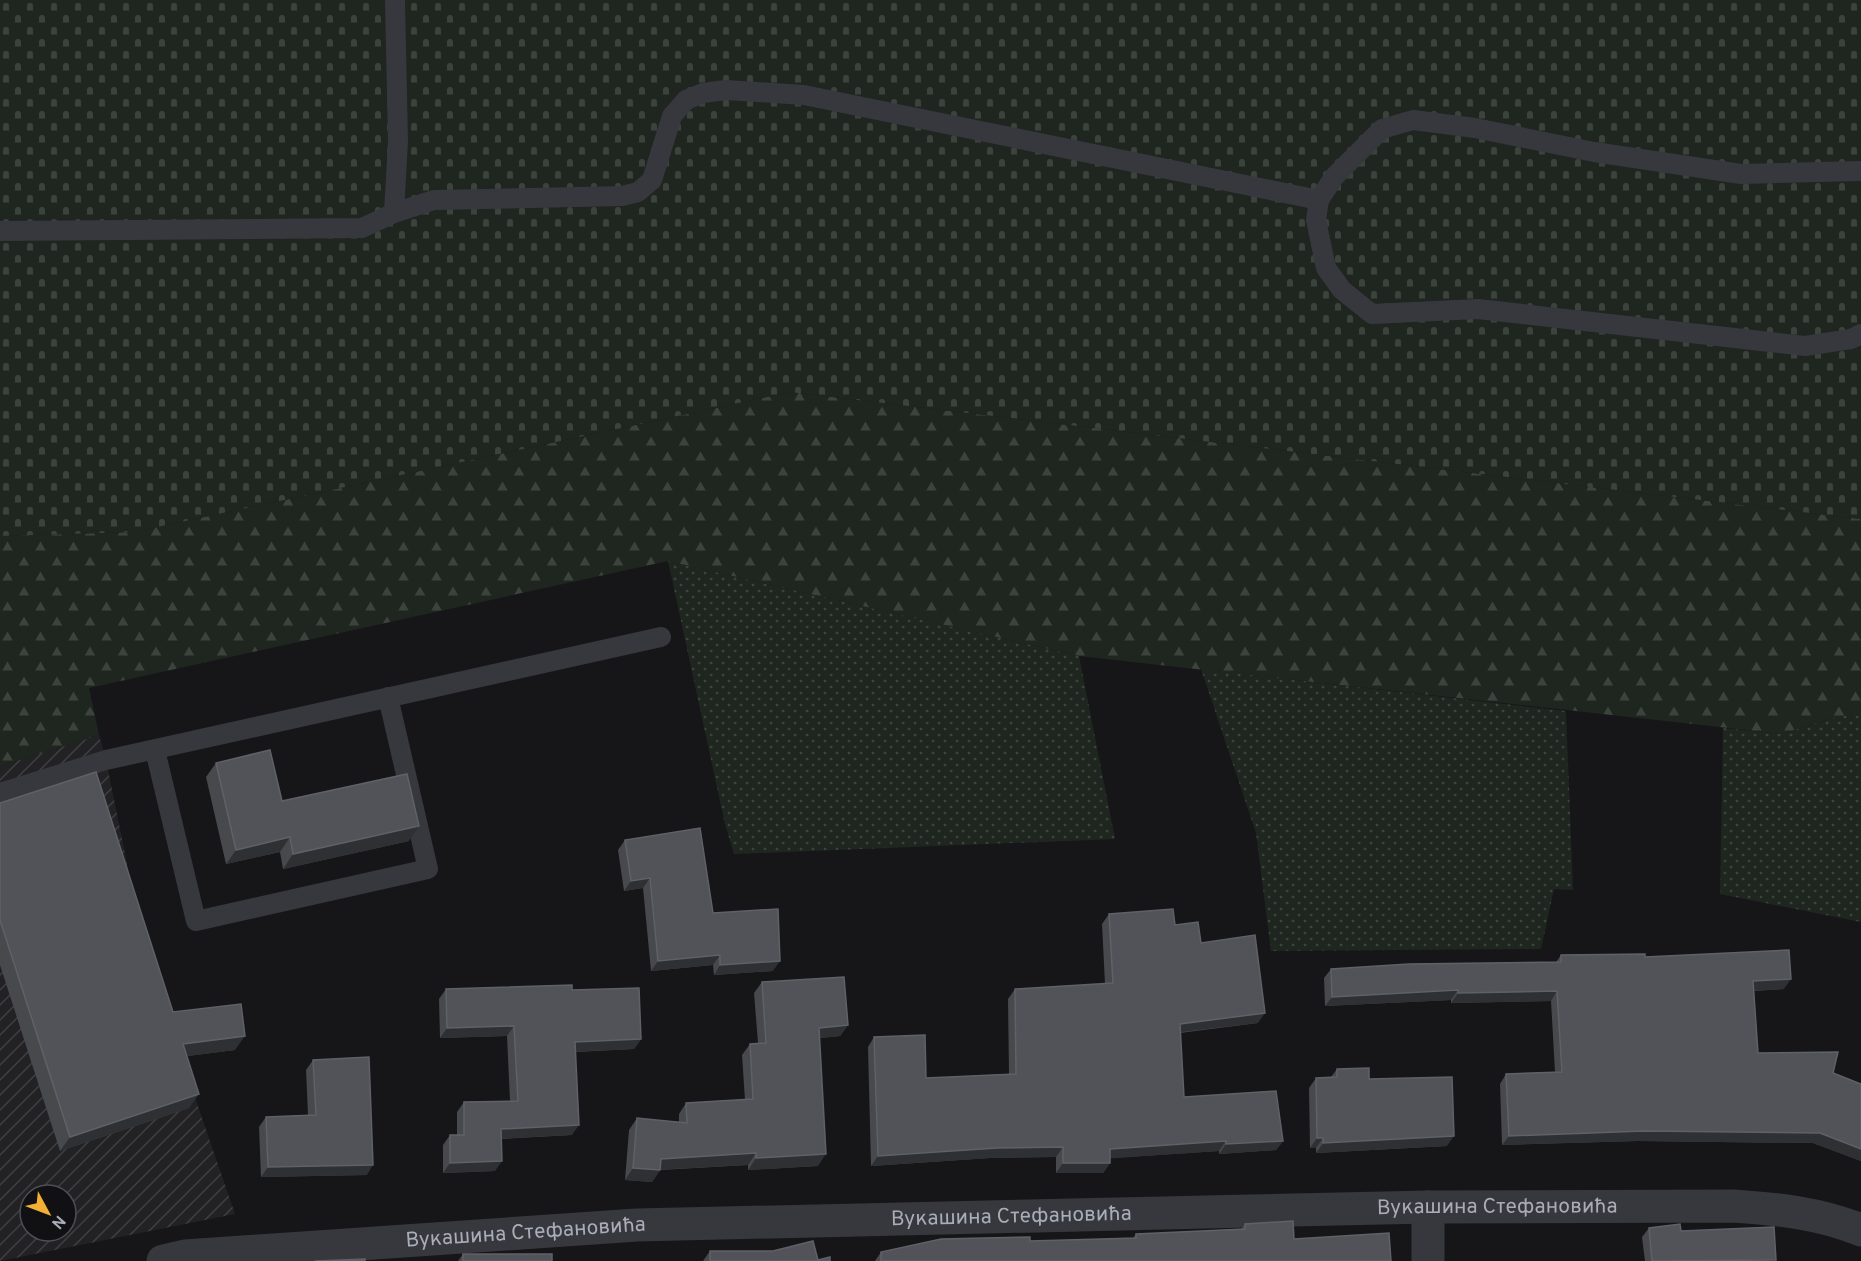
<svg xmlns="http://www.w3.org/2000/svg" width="1861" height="1261" font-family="Overpass,sans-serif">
<defs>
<pattern id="industrial-furrows" width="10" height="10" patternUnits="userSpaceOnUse" patternTransform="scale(1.5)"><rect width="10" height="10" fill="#222225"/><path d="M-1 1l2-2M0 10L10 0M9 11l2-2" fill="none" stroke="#3f3f43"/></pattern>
<pattern id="grass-dots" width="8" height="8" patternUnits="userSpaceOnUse" patternTransform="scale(1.5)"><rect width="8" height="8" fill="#1e261f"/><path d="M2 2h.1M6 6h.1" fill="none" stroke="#3c433d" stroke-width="1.8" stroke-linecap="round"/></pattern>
<pattern id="forest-firs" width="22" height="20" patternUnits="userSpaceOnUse" patternTransform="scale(1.5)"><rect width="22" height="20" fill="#1e261f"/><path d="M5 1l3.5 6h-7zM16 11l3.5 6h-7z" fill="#3c433d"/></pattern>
<pattern id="cemetery-stones" width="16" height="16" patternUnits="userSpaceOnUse" patternTransform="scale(1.5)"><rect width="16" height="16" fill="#1e261f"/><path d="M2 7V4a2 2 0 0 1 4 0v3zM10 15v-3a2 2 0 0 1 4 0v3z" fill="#3c433d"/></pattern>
</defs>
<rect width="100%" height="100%" fill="#161618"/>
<path fill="url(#industrial-furrows)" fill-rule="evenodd" d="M99,735L106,760L145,952L235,1214L0,1261V766ZM30,1195H66V1231H30Z"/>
<path fill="url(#grass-dots)" d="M668,561L1079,656L1115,839L734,854L725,824Z
M1201,669L1566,711L1573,890L1554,889L1541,949L1271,951L1256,833Z
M1838,716H1861V922L1720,894L1723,728L1782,734Z"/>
<path fill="url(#forest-firs)" d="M790,392L1861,519V716H1838L1782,734L1079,656L668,561L89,688L99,735L0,766V536L134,532Z"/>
<path fill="url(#cemetery-stones)" d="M0,0H1861V519L790,392L134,532L0,536Z"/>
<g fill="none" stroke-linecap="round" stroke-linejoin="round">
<path stroke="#37383d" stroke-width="20" d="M1861,171L1741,174L1594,152L1475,128L1413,120L1382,129L1334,177L1319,200L1316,220L1326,268L1342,290L1372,314L1478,309L1805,346L1851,339L1861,334
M394,213L398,141L395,0
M0,231L362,228L394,213L434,200L622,196L638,192L652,180L672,116L686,100L703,93L726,90L804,95L1319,200
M155,750L196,921L428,869L388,697
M0,793L106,760L661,637"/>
<g stroke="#37383d" stroke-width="33">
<path d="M1428,1207V1261"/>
<path id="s1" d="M163,1261L185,1256L637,1225L1428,1207L1733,1206C1778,1209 1819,1213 1861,1230"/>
</g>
</g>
<path fill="#47494d" d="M216,763L282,801L409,841L283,869L280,852L226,864L206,777Z
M0,803L173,1012L235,1050L187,1056L189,1108L60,1151L0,965Z
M625,840L713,913L773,971L714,975L713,965L651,971L643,888L624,891L618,850Z
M1109,914L1175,925L1201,943L1258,1023L1180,1033L1184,1097L1283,1141L1276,1150L1219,1154V1151L1110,1158V1163L1103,1173H1056V1157L990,1158L871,1166L868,1047L874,1037L926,1078L1009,1074L1008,999L1015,989L1105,984L1102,924Z
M1561,955L1645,957L1784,989L1754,991L1758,1053L1833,1073L1861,1084V1161L1813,1143L1637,1141L1502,1145L1500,1084L1506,1074L1555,1072L1551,1001L1451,1003V1000L1325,1006L1324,978L1331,969L1556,962Z
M762,982L848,1025L840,1036L820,1038L818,1166L748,1170V1165L660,1170L652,1182L625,1180L629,1130L637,1118L679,1122V1114L686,1103L745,1100L742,1055L750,1044L758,1043L754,993Z
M446,989L572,990L641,1039L634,1049L576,1052L572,1135L501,1139L495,1171L443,1173V1145L450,1135H457V1112L464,1102L510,1101L507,1036L440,1038L439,999Z
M313,1060L367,1175L261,1177L259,1127L266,1117L308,1115L306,1070Z
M1337,1069L1369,1079L1447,1146L1316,1153V1148H1310L1309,1088L1316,1078L1331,1077Z
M1245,1224L1294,1239L1391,1261H875L881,1252L1030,1241L1133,1238L1136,1234L1241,1229Z
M1649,1228L1681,1231L1776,1260L1645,1261L1642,1237Z
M710,1251L830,1261H703Z
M463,1254L552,1261H458Z"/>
<path fill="#2f3033" d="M419,826L409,841L283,869L293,854Z
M290,837L280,852L226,864L236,850Z
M650,878L643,888L624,891L631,881Z
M720,955L713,965L651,971L658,961Z
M780,961L773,971L714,975L720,965Z
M1791,979L1784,989L1747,991L1753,981Z
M1458,990L1451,1000L1325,1006L1332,997Z
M1557,991L1551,1001L1451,1003L1458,993Z
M1265,1013L1258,1023L1173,1033L1180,1024Z
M848,1025L840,1036L811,1039L819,1028Z
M514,1026L507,1036L440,1038L447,1028Z
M245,1036L235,1050L173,1058L183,1044Z
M641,1039L634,1049L568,1052L575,1042Z
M199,1094L189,1108L60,1151L70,1137Z
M579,1125L572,1135L494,1139L501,1129Z
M1644,1131L1820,1133L1861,1149V1161L1813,1143L1637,1141L1502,1145L1509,1136Z
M1454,1136L1447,1146L1316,1153L1323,1143Z
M1317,1138H1323L1316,1148H1310Z
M1226,1141L1219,1151L1103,1159L1110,1149Z
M1283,1141L1276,1150L1219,1154L1226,1144Z
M1063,1147L1056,1157L990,1158L871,1166L878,1156L997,1148Z
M756,1153L748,1165L654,1170H660L652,1182L625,1180L633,1168L661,1159Z
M826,1154L818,1166L748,1170L756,1158Z
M502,1161L495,1171L443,1173L450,1163Z
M1063,1163H1110L1103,1173H1056Z
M373,1165L367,1175L261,1177L268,1167Z"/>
<path fill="#525359" stroke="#5f6168" stroke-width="1.5" d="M270,750L282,801L407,774L419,826L293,854L290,837L236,850L216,763Z
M96,772L173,1012L241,1004L245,1036L183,1044L199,1094L70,1137L0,920V803Z
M700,828L713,913L778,909L780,961L720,965V955L658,961L650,878L631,881L625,840Z
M1173,909L1175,925L1198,922L1201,943L1255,935L1265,1013L1180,1024L1184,1097L1276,1091L1283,1141L1226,1144V1141L1110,1149V1163H1063V1147L997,1148L878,1156L874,1037L925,1035L926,1078L1016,1074L1015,989L1113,983L1109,914Z
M1789,950L1791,979L1753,981L1758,1053L1838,1052L1833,1073L1861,1084V1149L1820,1133L1644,1131L1509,1136L1506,1074L1562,1072L1557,991L1458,993V990L1332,997L1331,969L1409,964L1561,962V955L1645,954V957Z
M844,977L848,1025L819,1028L826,1154L756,1158V1153L661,1159L660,1170L633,1168L637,1118L687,1123L686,1103L753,1099L750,1044L766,1043L762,982Z
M572,985V990L639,988L641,1039L575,1042L579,1125L501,1129L502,1161L450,1163V1135H464V1102L518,1101L514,1026L447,1028L446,989Z
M369,1057L373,1165L268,1167L266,1117L316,1115L313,1060Z
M1369,1068V1079L1452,1077L1454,1136L1323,1143V1138H1317L1316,1078L1337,1077V1069Z
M1293,1221L1294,1239L1389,1233L1391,1261H881V1252L941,1239L1030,1237V1241L1136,1238V1234L1245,1229V1224Z
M1680,1224L1681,1231L1774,1227L1776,1260L1652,1261L1649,1228Z
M813,1241L818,1260L830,1257V1261H710V1251H773Z
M463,1254H552V1261H463Z
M365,1259V1261H315Z"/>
<g text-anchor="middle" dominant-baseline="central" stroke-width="6" stroke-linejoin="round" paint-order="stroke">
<g font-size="21" fill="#a8adb8" stroke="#111113">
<text stroke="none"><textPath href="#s1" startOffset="1336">Вукашина Стефановића</textPath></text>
<text stroke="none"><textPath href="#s1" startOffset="850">Вукашина Стефановића</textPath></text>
<text stroke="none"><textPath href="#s1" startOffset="364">Вукашина Стефановића</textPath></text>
</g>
</g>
<g transform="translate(48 1213) rotate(131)"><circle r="28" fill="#111113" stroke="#4d4f55" stroke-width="1.5"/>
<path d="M0-4.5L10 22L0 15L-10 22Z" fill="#f2b134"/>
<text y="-9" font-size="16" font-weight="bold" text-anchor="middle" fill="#a8adb8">N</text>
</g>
</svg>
